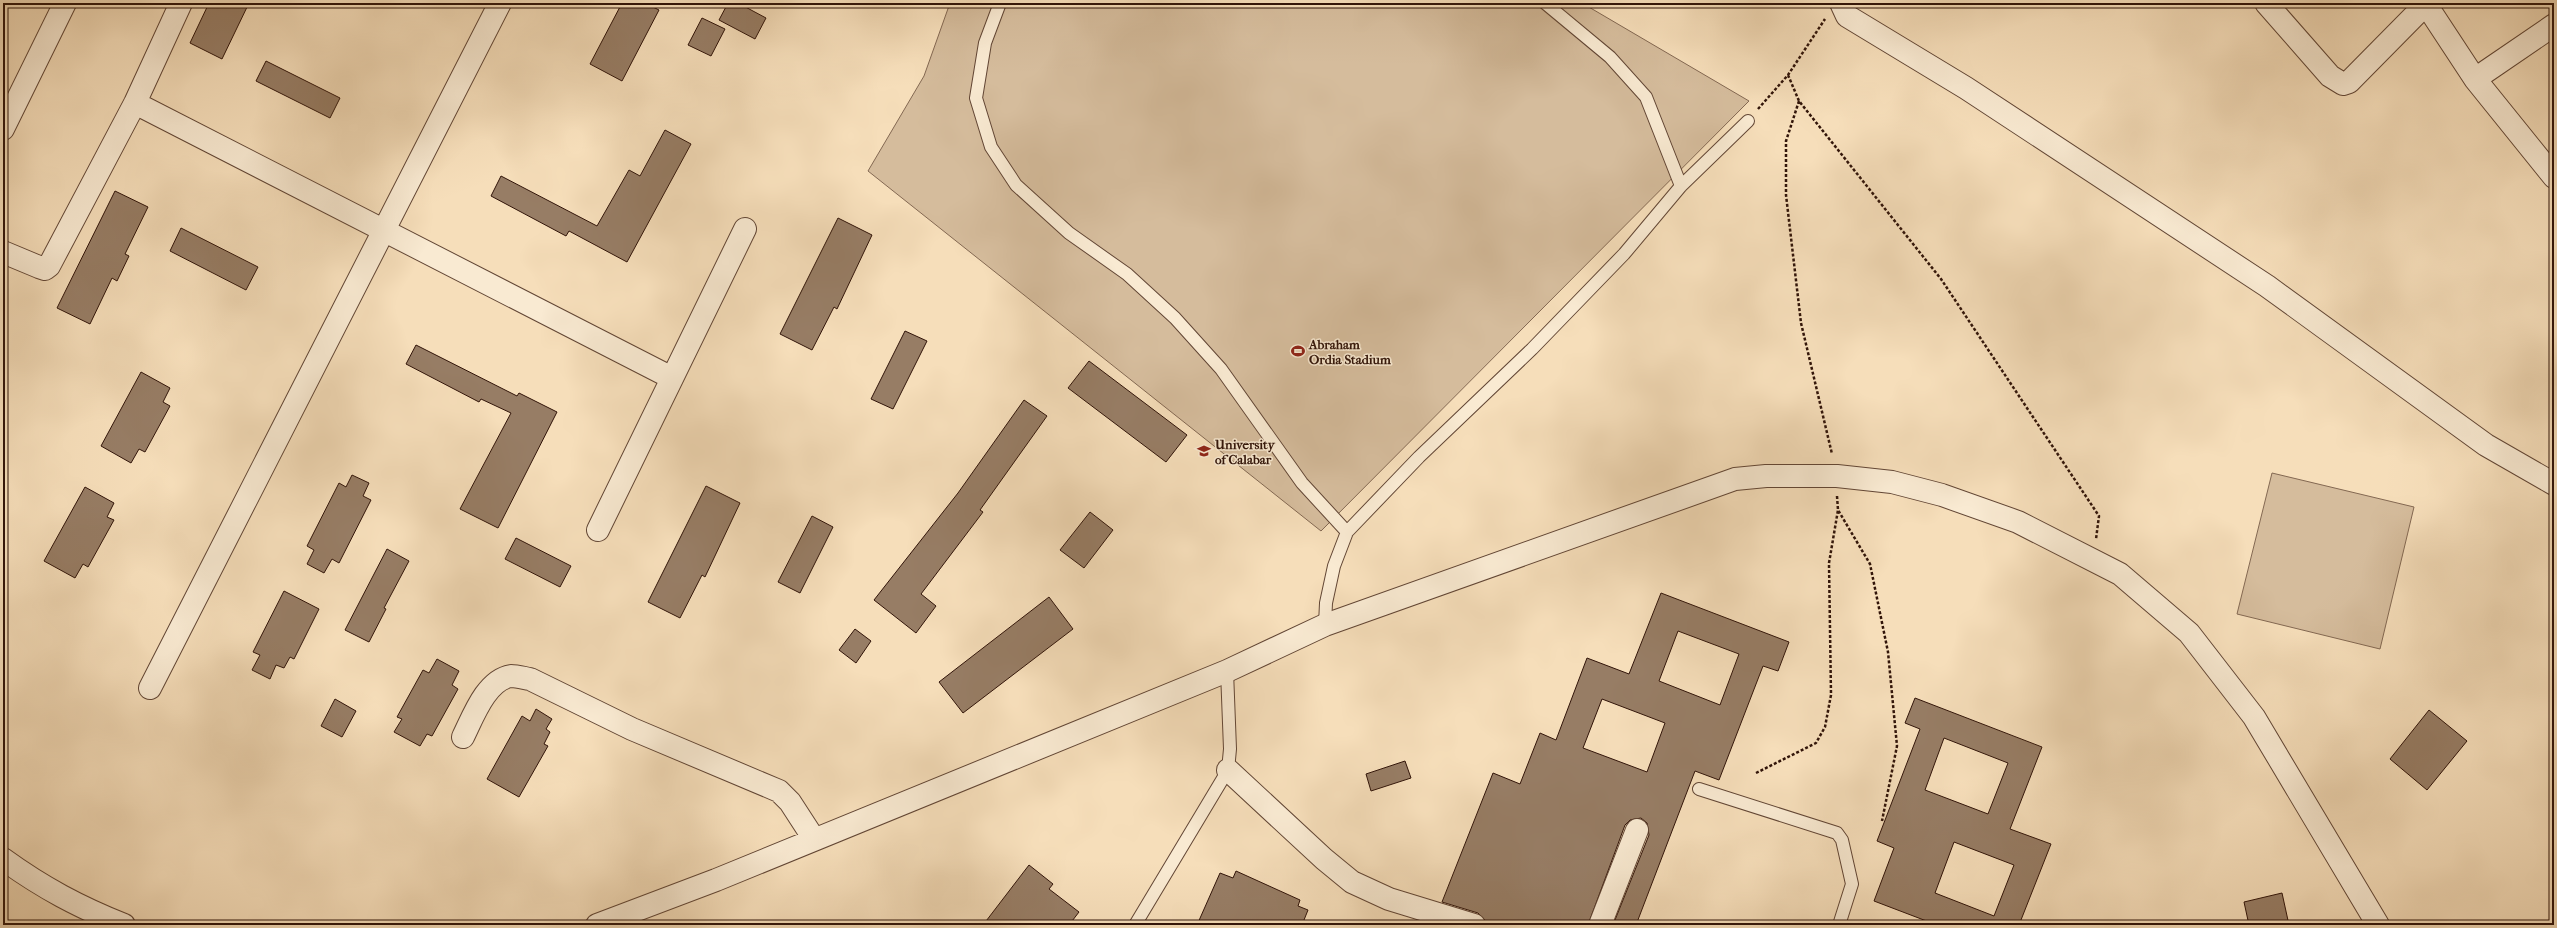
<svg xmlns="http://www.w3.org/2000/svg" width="2557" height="928" font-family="'IM FELL French Canon',serif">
<rect width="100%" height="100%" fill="#f6deba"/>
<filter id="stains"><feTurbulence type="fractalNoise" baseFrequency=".005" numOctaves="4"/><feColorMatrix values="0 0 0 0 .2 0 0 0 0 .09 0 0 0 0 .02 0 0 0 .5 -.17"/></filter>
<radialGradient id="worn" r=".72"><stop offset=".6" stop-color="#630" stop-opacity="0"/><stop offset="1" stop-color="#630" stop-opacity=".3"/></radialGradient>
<path fill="#d5bc9c" stroke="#836852" d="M950,3H1582L1749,101L1321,531L868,171L924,76Z
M2272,473L2414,507L2380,649L2237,614Z"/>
<path fill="#977d65" stroke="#311409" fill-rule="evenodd" d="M209,3H249L222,59L190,43Z
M622,3H645L659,10L622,81L590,64Z
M728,3H738L766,18L755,39L719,20Z
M702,18L725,29L711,56L688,45Z
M266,61L340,98L330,118L256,81Z
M665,130L691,144L627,262L569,231L566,236L491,196L501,176L597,226L629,170L640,176Z
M115,191L148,207L125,254L129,256L117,281L112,278L90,324L57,308Z
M838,218L872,235L837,309L834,307L812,350L780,334Z
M181,228L258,267L246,290L170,251Z
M905,331L927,341L893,409L871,399Z
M416,345L517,396L519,393L557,412L498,528L460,509L511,413L481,399L479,402L406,364Z
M1089,361L1187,435L1166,462L1068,388Z
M141,372L170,388L163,402L170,406L145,452L139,449L131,463L101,446Z
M1024,400L1047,416L980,510L983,512L921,594L936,606L916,633L874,600L958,493Z
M352,475L369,483L363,496L371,500L339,563L332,559L324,573L307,564L314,550L307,546L339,483L346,487Z
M706,486L740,503L705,577L702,575L680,618L648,602Z
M85,487L114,503L107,517L114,520L88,567L83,564L75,578L44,561Z
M1090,512L1113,530L1084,568L1060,550Z
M812,516L833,527L800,593L778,582Z
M516,538L571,566L560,587L505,559Z
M387,549L409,561L384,608L386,609L369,642L345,630Z
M284,591L319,609L294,659L290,657L284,668L276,665L270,679L252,670L260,655L253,652Z
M1661,593L1789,642L1778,671L1763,666L1719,780L1695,771L1636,925H1613L1649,835L1647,823L1641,818L1630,820L1625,825L1588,925H1496L1486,921L1478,913L1442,902L1493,773L1520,784L1540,733L1556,740L1587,658L1629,674ZM1678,631L1739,654L1720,705L1659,681ZM1602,699L1665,723L1647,772L1583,748Z
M1049,597L1073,629L963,713L939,682Z
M855,629L871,641L856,663L839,650Z
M437,659L459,671L452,685L458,689L432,736L427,734L420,746L394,732L402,719L397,717L423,670L429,673Z
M1915,698L2042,747L2010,829L2051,844L2019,925H1937L1874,901L1894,848L1877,841L1920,729L1905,723ZM1944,738L2008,763L1988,814L1925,790ZM1954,842L2014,865L1994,916L1935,893Z
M335,699L356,711L342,737L321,726Z
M536,709L552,719L546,729L550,732L544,744L548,746L519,797L487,779L522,716L530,721Z
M2429,710L2467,741L2427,790L2390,759Z
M1405,761L1411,778L1371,791L1366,774Z
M1029,865L1053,884L1049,889L1079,912L1069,925H983Z
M1236,871L1300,900L1298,906L1308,910L1302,925H1197L1220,873L1233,878Z
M2282,893L2289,925H2249L2244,902Z"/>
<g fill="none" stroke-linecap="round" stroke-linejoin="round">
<g stroke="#624635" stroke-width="14">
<path id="service" d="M1000,3L985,43L976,98L991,147L1016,185L1069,233L1127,274L1175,318L1221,369L1302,483L1347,532
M1545,3L1610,57L1646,97L1681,186
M1325,625L1326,603L1334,566L1347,532L1419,457L1532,349L1624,254L1681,186L1748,121
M1699,789L1837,833L1842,840L1852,884L1839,925
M1135,925L1228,770L1230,749L1227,671"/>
</g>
<g stroke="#624635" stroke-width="24">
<path id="minor" d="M1841,3L1847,16L1966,88L2267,286L2486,445L2554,484
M2266,3L2330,76L2343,84L2349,82L2426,4
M2425,3L2475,79L2554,177
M2475,79L2554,25
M135,103L672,378
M3,129L65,3
M3,252L39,267L45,269L49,266L135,103L181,3
M598,530L745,229
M150,688L500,3
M463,737C473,717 486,680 511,676C517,676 524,678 530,679L632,729L779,791L790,802L814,839
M1228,770L1324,859L1352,882L1389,899L1474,925
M3,859C43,888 79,907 124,925
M597,925L716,880L1227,671L1325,625L1735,479L1766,476H1837L1892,482L1942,495L2018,522L2120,574L2189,633L2254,717L2378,925
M1600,925L1637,830"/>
</g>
<path stroke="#311409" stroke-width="2.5" stroke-dasharray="3 2" stroke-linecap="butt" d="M1788,75L1799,101L1941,279L2099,516L2096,539
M1799,101L1786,141V195L1801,323L1832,454
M1758,109L1788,75L1825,19
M1837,496L1838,510L1870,564L1888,652L1897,746L1882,821
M1756,773L1816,743L1825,727L1831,695L1829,563L1838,510"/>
<use href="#service" stroke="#f9ead2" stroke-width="12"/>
<use href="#minor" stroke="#f9ead2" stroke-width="22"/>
</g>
<defs>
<g id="stadium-bare" transform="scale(1.08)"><path d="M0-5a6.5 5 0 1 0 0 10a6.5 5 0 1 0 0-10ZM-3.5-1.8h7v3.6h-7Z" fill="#8f2418" stroke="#f9ead2" stroke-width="2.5" paint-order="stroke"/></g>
<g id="university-bare" transform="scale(1.08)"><path d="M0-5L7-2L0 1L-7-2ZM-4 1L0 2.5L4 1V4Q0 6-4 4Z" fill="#8f2418" stroke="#f9ead2" stroke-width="2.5" paint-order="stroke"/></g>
</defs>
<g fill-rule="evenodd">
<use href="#stadium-bare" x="1298" y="351"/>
<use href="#university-bare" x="1204" y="451"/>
</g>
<g text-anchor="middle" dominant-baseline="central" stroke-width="3" stroke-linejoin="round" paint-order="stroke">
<g font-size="13" font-weight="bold" fill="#311409" stroke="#f9ead2" text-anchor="start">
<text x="1309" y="344">Abraham<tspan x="1309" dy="15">Ordia Stadium</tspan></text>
<text x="1215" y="444">University<tspan x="1215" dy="15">of Calabar</tspan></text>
</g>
</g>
<rect width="2557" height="928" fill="none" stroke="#f6deba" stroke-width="16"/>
<rect x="4" y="4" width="2549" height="920" fill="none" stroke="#311409" stroke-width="2"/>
<rect x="8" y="8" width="2541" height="912" fill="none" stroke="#311409"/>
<rect width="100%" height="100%" filter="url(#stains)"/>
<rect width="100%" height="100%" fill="url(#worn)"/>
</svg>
